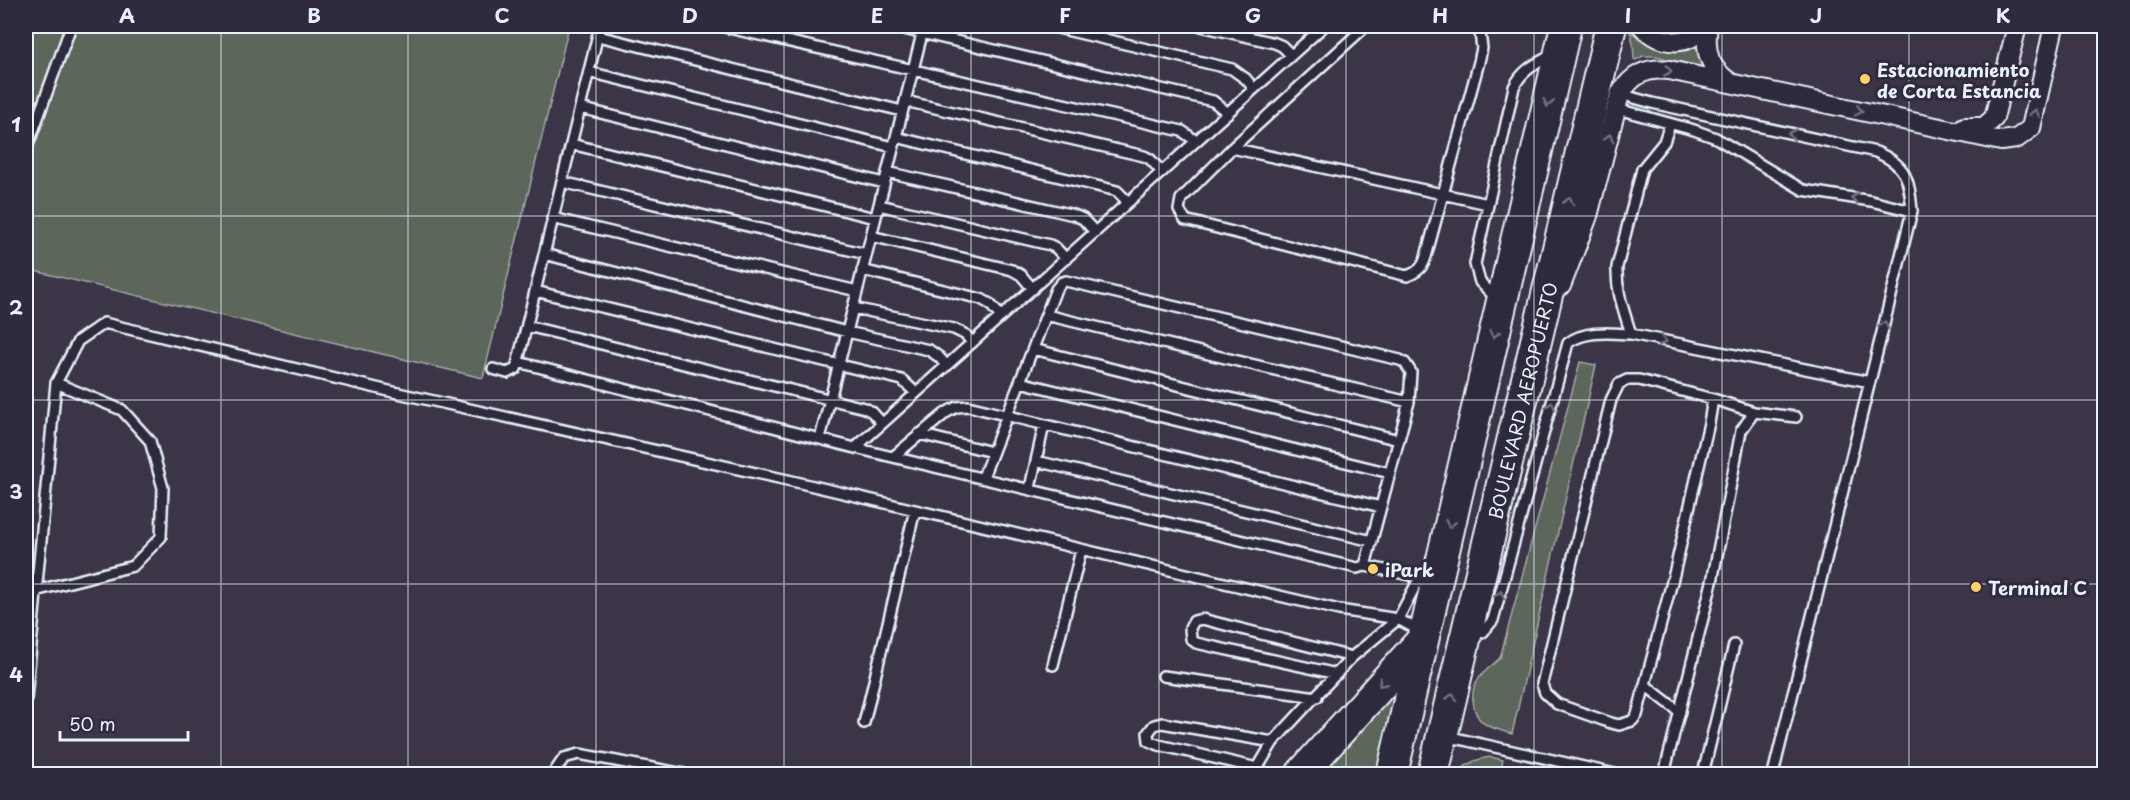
<svg xmlns="http://www.w3.org/2000/svg" width="2130" height="800" font-family="'Playpen Sans',sans-serif">
<rect width="100%" height="100%" fill="#3c3447"/>
<filter id="ink" filterUnits="userSpaceOnUse"><feTurbulence type="fractalNoise" baseFrequency=".0167" numOctaves="2"/><feDisplacementMap in="SourceGraphic" scale="12" xChannelSelector="R" yChannelSelector="G"/><feConvolveMatrix kernelMatrix="1 2 1 2 8 2 1 2 1" color-interpolation-filters="sRGB"/></filter>
<g filter="url(#ink)">
<path fill="#5d665a" stroke="#a2aca9" stroke-width="1.5" d="M26,26H569L483,378L26,269Z
M1642,26H1694L1679,39Z
M1630,31C1657,53 1666,57 1697,39L1708,70L1656,56H1643L1636,60L1634,59L1633,43Z
M1580,362L1596,365L1512,734C1490,727 1475,726 1473,700C1472,692 1474,685 1479,678C1485,671 1493,664 1500,658Z
M1407,670L1380,774H1312Z
M1491,757L1503,760L1500,774H1457C1466,764 1477,758 1491,757Z"/>
<g fill="none" stroke-linecap="round" stroke-linejoin="round">
<g stroke="#e8f1f8" stroke-width="14">
<path id="service" d="M720,26L1182,131L1196,141
M891,26L1213,101L1228,113
M1049,26L1232,69L1246,79L1254,89
M1201,26L1275,43L1282,46L1291,55
M1366,26L1232,148L1181,199L1179,210L1185,220L1407,276C1426,269 1425,259 1430,242L1479,62L1482,48L1479,26
M598,36L902,111
M589,72L893,147
M1620,94L1652,103L1876,152C1907,165 1909,179 1912,211L1773,774
M905,101L1144,156L1150,159L1162,172
M580,108L884,183
M1614,108L1694,130L1716,138L1803,190L1871,201L1912,211
M896,137L1109,189L1117,191L1128,202
M571,144L875,218
M1232,148L1488,204
M26,151L71,26
M887,172L1074,215L1083,219L1095,232
M562,182L866,254
M879,205L1050,245L1056,248L1066,259
M552,218L857,291
M871,236L1012,270L1021,275L1033,289
M544,254L847,332L929,350L939,357L947,366
M862,270L981,299L990,304L1001,317
M535,291L902,380L916,393
M1496,298L1480,282L1475,264L1514,87C1522,70 1535,64 1552,55
M853,308L954,329L966,335L972,343
M1046,315L1409,402
M527,326L865,408L872,412L882,423
M1631,334C1624,311 1616,291 1617,267L1642,169L1664,142L1670,124
M1033,349L1399,440
M518,362L855,448L1357,568L1365,566L1409,402L1411,372L1405,363L1400,360L1066,281L1062,282L1056,289L983,477
M493,369L507,373L516,369L600,26
M1627,380H1639L1713,399L1709,423L1674,574L1637,715L1632,721L1619,725L1611,723L1557,704L1545,693L1542,684L1611,400L1619,384Z
M1020,382L1390,473
M1713,399L1754,412
M919,434L992,452
M820,439L924,26
M855,448L1324,26
M893,457L947,412L957,407L968,406L1381,507
M1036,461L1372,541
M1030,488L1044,425
M1365,566L1425,578
M35,591L133,566L161,537L163,488L150,441L122,410L56,383
M1471,634L1483,632L1493,620L1568,343C1585,330 1610,333 1631,334L1870,382
M1053,665L1081,550
M1337,674L1196,643L1191,639L1190,628L1194,621L1202,619L1352,657
M1163,676L1317,697
M1645,685L1680,712
M26,699L56,383L78,341L104,323L389,391L792,481L1339,610L1398,619L1420,631
M864,723L915,510
M1446,736L1615,774
M1257,768L1159,745L1149,741L1148,733L1154,725L1162,723L1273,742
M553,774L564,758L579,754L684,774
M1254,774L1273,742L1352,657L1398,619L1420,577
M1664,774L1712,582L1741,431L1754,412L1796,417
M1703,774L1734,645"/>
</g>
<g stroke="#e8f1f8" stroke-width="22">
<path id="minor" d="M1642,26C1659,45 1688,48 1704,26
M1708,26C1704,51 1709,69 1731,83
M1964,127H1984L1994,118L2017,26
M1561,286L1588,216L1620,94C1632,75 1646,67 1669,70L2001,141L2016,139L2031,128L2054,26"/>
</g>
<g stroke="#e8f1f8" stroke-width="34">
<g id="trunk">
<path d="M1301,774L1422,640"/>
<path d="M1392,774L1566,26"/>
<path id="s1" d="M1433,774L1611,26"/>
</g>
</g>
<use href="#service" stroke="#2f2a3d" stroke-width="9"/>
<use href="#minor" stroke="#2f2a3d" stroke-width="18"/>
<use href="#trunk" stroke="#2f2a3d" stroke-width="30"/>
</g>
<defs><path id="oneway-chevron" d="M-2-3.5L2.5 0L-2 3.5" fill="none" stroke-width="1.6" stroke-linecap="round" stroke-linejoin="round" transform="scale(1.5)"/></defs>
<g stroke="#70707e">
<use href="#oneway-chevron" transform="translate(1668 71) rotate(10)"/>
<use href="#oneway-chevron" transform="translate(1548 103) rotate(103)"/>
<use href="#oneway-chevron" transform="translate(1859 111) rotate(12)"/>
<use href="#oneway-chevron" transform="translate(2035 113) rotate(-77)"/>
<use href="#oneway-chevron" transform="translate(1792 134) rotate(-168)"/>
<use href="#oneway-chevron" transform="translate(1609 138) rotate(-75)"/>
<use href="#oneway-chevron" transform="translate(1855 198) rotate(-171)"/>
<use href="#oneway-chevron" transform="translate(1569 201) rotate(-77)"/>
<use href="#oneway-chevron" transform="translate(1884 325) rotate(-76)"/>
<use href="#oneway-chevron" transform="translate(1494 334) rotate(103)"/>
<use href="#oneway-chevron" transform="translate(1663 341) rotate(12)"/>
<use href="#oneway-chevron" transform="translate(1551 406) rotate(-75)"/>
<use href="#oneway-chevron" transform="translate(1450 524) rotate(103)"/>
<use href="#oneway-chevron" transform="translate(1500 595) rotate(-75)"/>
<use href="#oneway-chevron" transform="translate(1382 683) rotate(132)"/>
<use href="#oneway-chevron" transform="translate(1452 697) rotate(-77)"/>
</g>
</g>
<path fill="none" stroke="#e8f1f8" stroke-width="1.5" stroke-opacity="0.55" d="M221,26V774M408,26V774M596,26V774M784,26V774M971,26V774M1159,26V774M1346,26V774M1534,26V774M1722,26V774M1909,26V774M26,216H2104M26,400H2104M26,584H2104"/>
<g fill="#ffd166" stroke="#2f2a3d" stroke-width="2">
<circle cx="1865" cy="79" r="6"/>
<circle cx="1373" cy="569" r="6"/>
<circle cx="1976" cy="587" r="6"/>
</g>
<g text-anchor="middle" dominant-baseline="central" stroke-width="6" stroke-linejoin="round" paint-order="stroke">
<g font-size="18" font-weight="bold" fill="#e8f1f8" stroke="#2f2a3d" text-anchor="start">
<text x="1877" y="69">Estacionamiento<tspan x="1877" dy="21">de Corta Estancia</tspan></text>
<text x="1385" y="569">iPark</text>
<text x="1988" y="587">Terminal C</text>
</g>
<g font-size="18" fill="#e8f1f8" stroke="#2f2a3d">
<text stroke="none"><textPath href="#s1" startOffset="384">BOULEVARD AEROPUERTO</textPath></text>
</g>
</g>
<rect width="2130" height="800" fill="none" stroke="#2f2a3d" stroke-width="66"/>
<path d="M60 731v9h128v-9" fill="none" stroke="#e8f1f8" stroke-width="3"/>
<text x="69" y="731" font-size="18" fill="#e8f1f8" stroke="#2f2a3d" stroke-width="4.5" paint-order="stroke">50 m</text>
<rect x="33" y="33" width="2064" height="734" fill="none" stroke="#e8f1f8" stroke-width="2"/>
<g font-size="20" text-anchor="middle" font-weight="bold" fill="#e8f1f8">
<text x="127" y="23">A</text>
<text x="314" y="23">B</text>
<text x="502" y="23">C</text>
<text x="690" y="23">D</text>
<text x="877" y="23">E</text>
<text x="1065" y="23">F</text>
<text x="1253" y="23">G</text>
<text x="1440" y="23">H</text>
<text x="1628" y="23">I</text>
<text x="1816" y="23">J</text>
<text x="2003" y="23">K</text>
<text x="16" y="132">1</text>
<text x="16" y="315">2</text>
<text x="16" y="499">3</text>
<text x="16" y="682">4</text>
</g>
</svg>
